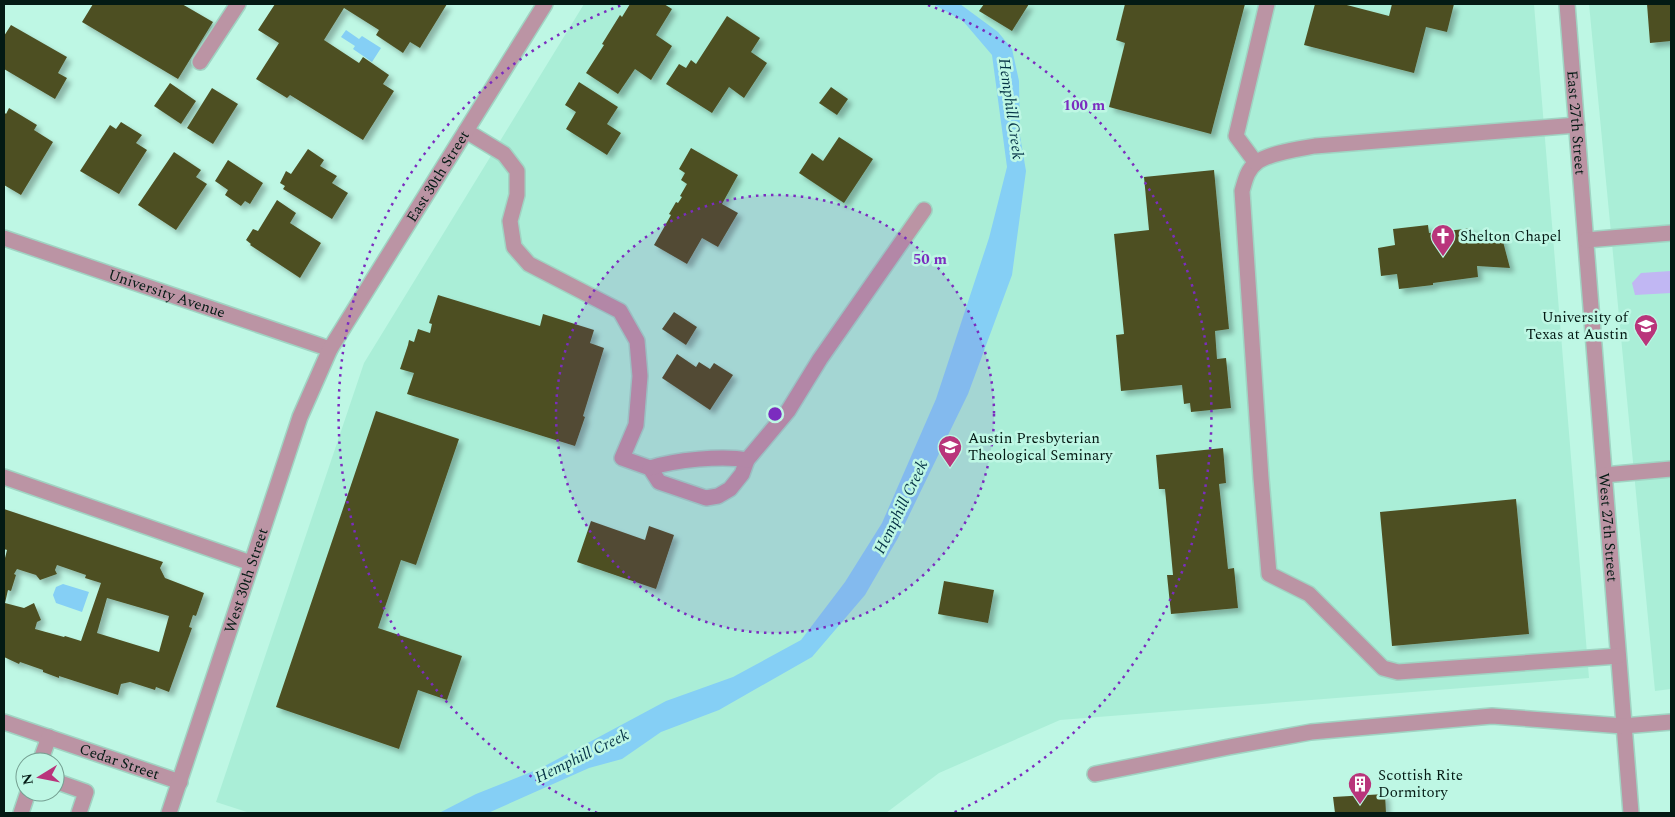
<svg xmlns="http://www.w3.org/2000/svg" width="1675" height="817" font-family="Spectral,serif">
<defs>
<filter id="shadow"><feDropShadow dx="4.5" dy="4.5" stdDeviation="2.5" flood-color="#0004"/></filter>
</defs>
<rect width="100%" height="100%" fill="#bef7e4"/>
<path fill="#aaeed7" d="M584,4H1534L1589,678L1060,720L939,773L886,813H250L216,802L364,363Z
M1589,4H1671V689L1655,691Z"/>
<path fill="#c1b7f3" d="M1671,271V293L1635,295L1632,283L1641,273Z"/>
<path fill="#85cff5" d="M933,4H960L998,32L1012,49L1019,81L1020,136L1026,171L1012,275L968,394L898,538L865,595L812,657L719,710L661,732L622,759L589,768L488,813H439L476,794L541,768L666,701L733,677L801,640L845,582L882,523L936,399L989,238L1007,167L992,55L963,21Z
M346,30L359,39L362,36L381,48L372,62L353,49L355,46L341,37Z
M63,584L89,592L82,612L56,603L53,595L56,587Z"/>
<path fill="#4d5024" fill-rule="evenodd" filter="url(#shadow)" d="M93,4H182L213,22L178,79L82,22Z
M275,4H447L420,48L410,42L403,53L376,35L379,30L344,8L324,40L359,63L363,57L389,75L383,84L394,91L363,140L290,95L287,98L256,79L279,43L258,30Z
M630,4H664L672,9L656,35L672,46L651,80L635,69L618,94L586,73L604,45L602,44L620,15L622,17Z
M984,4H1029L1012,31L979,11Z
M1125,4H1245L1211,134L1109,107L1125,43L1116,40Z
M1315,4H1343L1389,16L1392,4H1454L1447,32L1426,27L1414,73L1304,45Z
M1647,4H1671V41L1650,43Z
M727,16L760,38L751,52L767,63L744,98L729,87L712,113L666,84L679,64L686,68L691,60L696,64Z
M11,25L67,57L58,73L67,78L55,99L4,69V36Z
M579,82L618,107L607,124L621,133L607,155L566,129L576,112L565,105Z
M170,83L196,101L181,124L154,106Z
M831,87L848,99L837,115L819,103Z
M212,88L238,104L213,144L187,128Z
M9,108L37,125L34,130L53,142L21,195L4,185V112L6,114Z
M121,122L142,135L136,143L147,150L119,194L80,171L110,125L116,129Z
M839,137L873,159L844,203L799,173L812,153L823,161Z
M691,148L738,175L722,204L738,213L718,247L702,238L687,264L654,245L671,215L669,214L676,202L678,203L682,197L680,196L687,184L681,180L685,173L679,169Z
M308,149L324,160L320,166L337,176L332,183L348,193L332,219L283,189L285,186L280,183L286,171L291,174Z
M174,152L201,170L196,177L207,184L176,230L138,205Z
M228,160L263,183L250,204L245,201L241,206L225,195L228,190L215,181Z
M1214,170L1229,329L1215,331L1217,359L1226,358L1231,408L1191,412L1190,403L1184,404L1182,385L1121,391L1116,335L1124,334L1114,234L1149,230L1144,177Z
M277,200L296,213L290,223L321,243L300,278L250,245L251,244L246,240L253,229L258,231Z
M1428,225L1429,233L1473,228V237L1501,234L1510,268L1477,266L1478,277L1433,283V285L1399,289L1397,274L1381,276L1378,248L1395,245L1393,229Z
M438,295L540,326L543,314L594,330L590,343L604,348L583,416L585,417L575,446L407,394L414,373L400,369L408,345L409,340L414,342L418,329L430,333L432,324L429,323Z
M674,312L697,327L686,345L662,329Z
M677,354L696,367L699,362L710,369L714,363L733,375L710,410L662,378Z
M376,411L459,439L416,565L401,560L378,628L462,656L447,700L418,690L399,749L276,707Z
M1223,448L1226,483L1219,484L1228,569L1234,568L1238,608L1171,614L1167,575H1173L1165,489H1159L1156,455Z
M1516,499L1529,634L1392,646L1380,512Z
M4,509L163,562L160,568L165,578L204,593L196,616L193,615L189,627L192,628L169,692L156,687L155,690L130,682L121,684L118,695L59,676V678L43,672V670L20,662L19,664L4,657V562L7,550L4,549ZM57,565L86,575L85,578L101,583L81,641L65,636L64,637L35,629L37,622L41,620L34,603L24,608L5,603L8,590L11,591L16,575L14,574L17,569L36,575L40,580L57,574L55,570ZM107,598L169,616L159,652L97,633Z
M591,521L645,540L649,526L674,535L656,589L577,562Z
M944,581L994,590L988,623L938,614Z
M1385,794L1386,813H1335L1333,797Z"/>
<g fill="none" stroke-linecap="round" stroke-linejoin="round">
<g stroke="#a0d4c3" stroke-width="18">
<g id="minor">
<path id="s1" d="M1567,4L1631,813"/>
<path d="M200,62L238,4"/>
<path d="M1577,125L1315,146C1299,149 1268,153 1256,163C1247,170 1245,181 1242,191L1261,478L1269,574L1309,594L1383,668L1398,672L1618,656"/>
<path d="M466,131L504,154L517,171V195L510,221L514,247L529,264L620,311L637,341L640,376L636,425L622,458L650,468L659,482L706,498L718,496L730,489L742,474L747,460L788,411L820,359L924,210"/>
<path d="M1256,163L1236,136L1267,4"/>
<path id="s2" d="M4,238L330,349"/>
<path d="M1586,240L1671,233"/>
<path d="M650,468C674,460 723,455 747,460"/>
<path d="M1604,475L1671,469"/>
<path d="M4,477L251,563"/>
<path id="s3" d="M4,722L180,782"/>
<path d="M40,762L49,737"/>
<path d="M1095,774L1229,747L1311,732L1492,716L1623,726L1671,722"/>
<path d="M55,781L86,792L79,813"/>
<path d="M21,813L28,792"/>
<path id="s4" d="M169,813L300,417L330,349L545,4"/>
</g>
</g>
<use href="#minor" stroke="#bb94a4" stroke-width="15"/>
</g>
<circle cx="775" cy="414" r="219" fill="#7b2cbf" fill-opacity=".12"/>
<g fill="none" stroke="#7b2cbf" stroke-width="2.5" stroke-dasharray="2.5 5">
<circle cx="775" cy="414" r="219"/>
<path d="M597 813A437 437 0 0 1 622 5M928 5A437 437 0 0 1 953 813"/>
</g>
<defs>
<g id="church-pin" transform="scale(1.25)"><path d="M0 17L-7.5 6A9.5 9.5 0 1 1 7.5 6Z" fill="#b9357b" stroke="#bef7e4"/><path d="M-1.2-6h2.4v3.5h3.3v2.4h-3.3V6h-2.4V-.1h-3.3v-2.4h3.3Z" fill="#fff"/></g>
<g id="university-pin" transform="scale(1.25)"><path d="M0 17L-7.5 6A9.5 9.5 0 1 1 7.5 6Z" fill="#b9357b" stroke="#bef7e4"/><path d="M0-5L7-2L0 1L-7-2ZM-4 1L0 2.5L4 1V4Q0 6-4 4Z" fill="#fff"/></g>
<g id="building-pin" transform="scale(1.25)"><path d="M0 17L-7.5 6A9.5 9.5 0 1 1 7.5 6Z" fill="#b9357b" stroke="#bef7e4"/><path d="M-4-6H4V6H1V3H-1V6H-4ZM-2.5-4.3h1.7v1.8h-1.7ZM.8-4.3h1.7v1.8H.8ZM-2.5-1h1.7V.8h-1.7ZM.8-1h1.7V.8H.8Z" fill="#fff"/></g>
</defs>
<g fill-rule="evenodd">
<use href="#church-pin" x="1443" y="236"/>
<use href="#university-pin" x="1646" y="326"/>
<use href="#university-pin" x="950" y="447"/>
<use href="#building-pin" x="1360" y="784"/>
</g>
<g text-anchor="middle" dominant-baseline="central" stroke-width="5" stroke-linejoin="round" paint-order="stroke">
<g font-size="15" fill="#041a14" stroke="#bef7e4">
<text stroke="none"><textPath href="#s1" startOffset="119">East 27th Street</textPath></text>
<text stroke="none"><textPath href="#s4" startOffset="695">East 30th Street</textPath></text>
<text stroke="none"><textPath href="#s2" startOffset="172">University Avenue</textPath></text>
<text stroke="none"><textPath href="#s1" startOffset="525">West 27th Street</textPath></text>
<text stroke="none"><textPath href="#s4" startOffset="245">West 30th Street</textPath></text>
<text stroke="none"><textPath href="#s3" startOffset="122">Cedar Street</textPath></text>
</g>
<g font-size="15" fill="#041a14" stroke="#bef7e4" text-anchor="start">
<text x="1460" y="236">Shelton Chapel</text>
<text x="1628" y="317" text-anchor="end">University of<tspan x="1628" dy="17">Texas at Austin</tspan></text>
<text x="968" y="438">Austin Presbyterian<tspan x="968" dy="17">Theological Seminary</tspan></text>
<text x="1378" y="775">Scottish Rite<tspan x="1378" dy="17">Dormitory</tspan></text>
</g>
<g font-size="16" font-style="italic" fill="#063347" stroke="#bef7e4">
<text transform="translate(1011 109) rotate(82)">Hemphill Creek</text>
<text transform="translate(901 507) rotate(-64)">Hemphill Creek</text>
<text transform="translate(582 756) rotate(-26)">Hemphill Creek</text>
</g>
</g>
<circle cx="775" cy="414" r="8" fill="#7b2cbf" stroke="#bef7e4" stroke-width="2.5"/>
<g font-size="15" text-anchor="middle" font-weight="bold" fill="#7b2cbf" stroke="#bef7e4" stroke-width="5" stroke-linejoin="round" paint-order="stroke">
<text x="1084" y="110">100 m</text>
<text x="930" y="264">50 m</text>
</g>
<rect width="1675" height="817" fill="none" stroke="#041a14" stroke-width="10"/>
<g transform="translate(40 777) rotate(260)"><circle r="24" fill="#bef7e4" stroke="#749f91"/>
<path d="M0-4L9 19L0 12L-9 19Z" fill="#b9357b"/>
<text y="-8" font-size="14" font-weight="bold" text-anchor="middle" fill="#041a14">N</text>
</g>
</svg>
